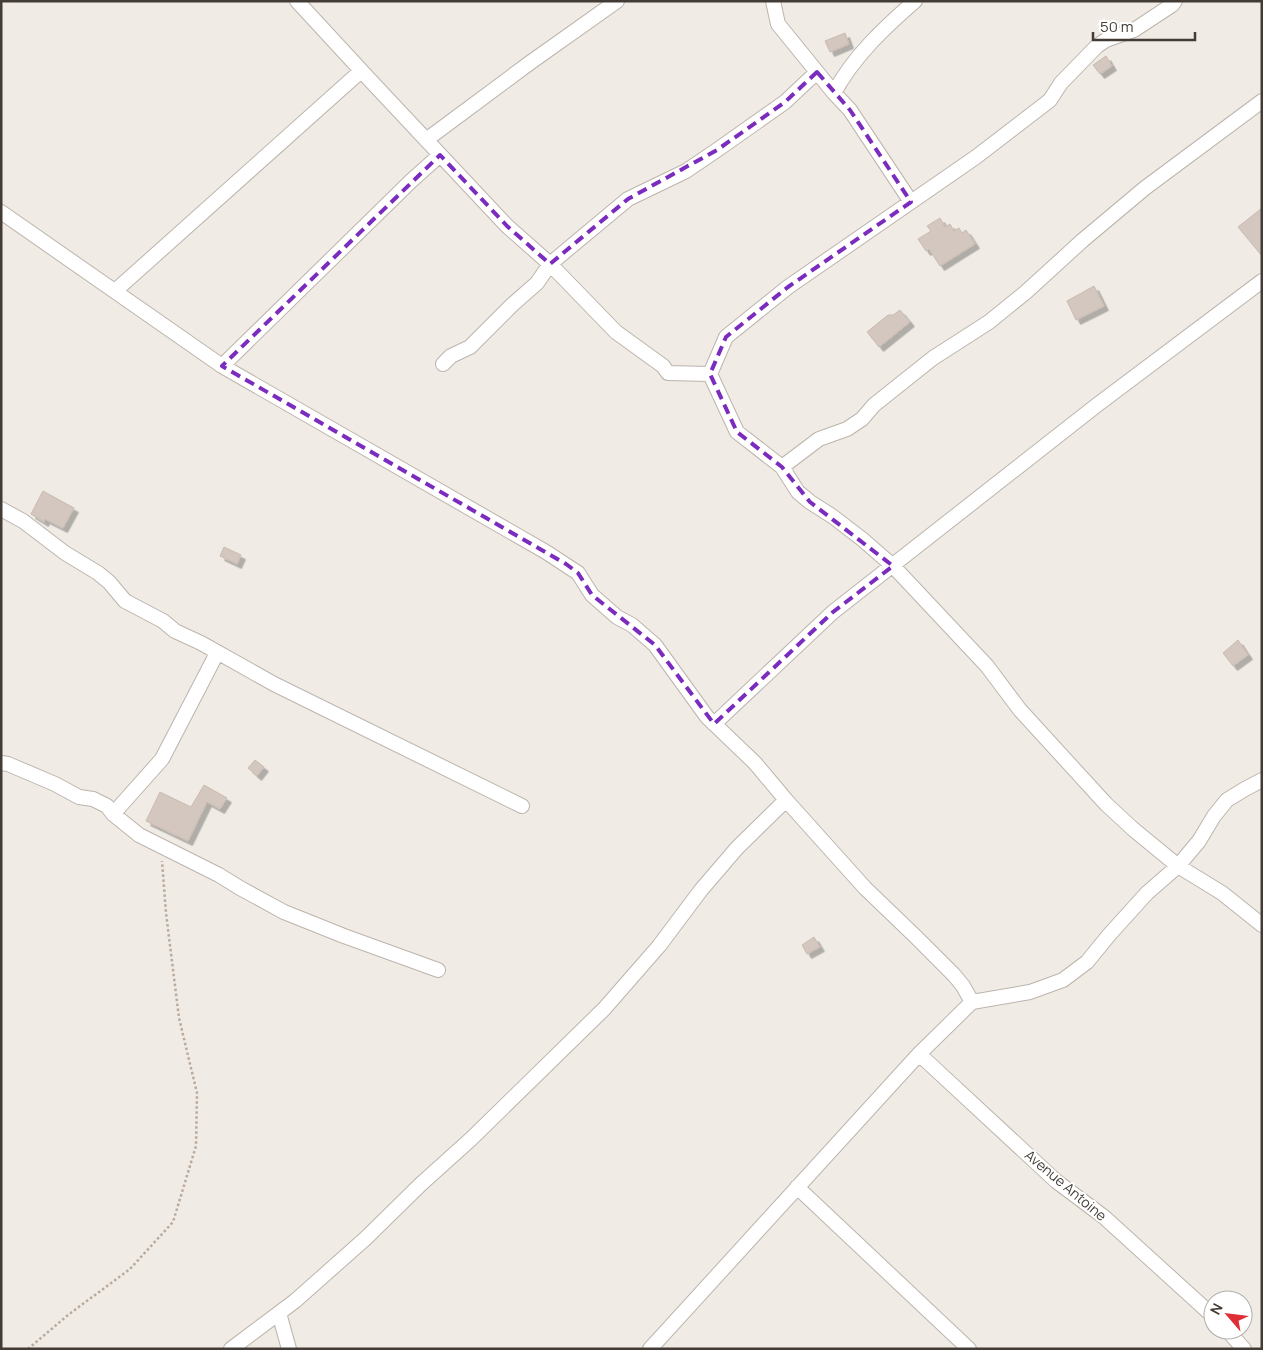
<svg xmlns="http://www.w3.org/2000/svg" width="1263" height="1350" font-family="Manrope,sans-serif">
<defs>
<filter id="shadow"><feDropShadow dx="4.5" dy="4.5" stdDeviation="0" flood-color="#0004"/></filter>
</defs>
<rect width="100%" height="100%" fill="#f0ebe5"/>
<path fill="#d3c7bf" stroke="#cabbb0" filter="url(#shadow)" d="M845,33L849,44L830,52L825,41Z
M1106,56L1112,66L1100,74L1093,65Z
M1262,208V256L1238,227Z
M940,218L945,227L950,224L954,231L959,228L962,233L966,230L975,244L940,266L929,249L926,251L918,239L931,231L927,226Z
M1094,286L1104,306L1076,320L1067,301Z
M900,310L910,322L879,347L867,332L888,315H893Z
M43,491L74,508L63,528L45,519L44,522L31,514Z
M224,547L241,555L237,564L220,556Z
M1238,640L1248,655L1233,666L1223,653Z
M255,760L264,767L257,776L248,768Z
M204,785L227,798L220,809L207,802L188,841L146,821L160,792L191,807Z
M814,937L820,947L807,954L802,945Z"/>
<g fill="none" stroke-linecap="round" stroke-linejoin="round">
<g stroke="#bdb4ac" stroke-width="16">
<path id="minor" d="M297,1L369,79L507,226L550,264L616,332L663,366L668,373L710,374L737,432L782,467L798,492L810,502L832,516L862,539L893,566L987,666L1020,710L1106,804L1133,829L1178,866L1222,893L1262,925
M773,1L778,24L834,93L850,110L911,202
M834,93C853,57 884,28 915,1
M426,140L531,62L617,1
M1,212L222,366L546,552L578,573L592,595L617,617L632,625L655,645L707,717L755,763L786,800L865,888L916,937L954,975L963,986L972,1002
M115,291L361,71
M443,364L451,356L470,347L512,305L537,283L550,264L628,199L686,171L717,150L785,102L817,72
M222,366L411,181L440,155
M710,374L726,337L788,287L976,157L1045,104L1050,100L1061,83L1097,46L1106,40L1134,30L1172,5L1175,1
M782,467L819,439L847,429L862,419L874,405L933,358L989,322L1026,292L1083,240L1145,188L1262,101
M1,509L23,521L65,553L98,573L109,582L125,601L163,621L175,631L201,643L274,684L522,806
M714,724L833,612L1097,405L1262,281
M1,763L8,764L55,784L79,797L93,799L107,806L113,814L139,835L219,875L240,888L284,912L344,936L438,970
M113,814L162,759L217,653
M919,1054L1056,1181L1104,1217L1213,1316
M797,1187L969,1349
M279,1313L289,1349
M1227,1330L1244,1349
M231,1349L295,1301L366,1238L421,1184L471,1139L604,1009L659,946L701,890L737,848L786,800
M650,1349L919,1054L972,1002L1030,992L1063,980L1087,962L1109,935L1147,893L1178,866L1199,841L1214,816L1227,800L1245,789L1262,780"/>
</g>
<path stroke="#baaa9c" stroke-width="2.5" stroke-dasharray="2.5 2.5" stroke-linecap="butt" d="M28,1349L68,1315L130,1269L173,1222L196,1146L197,1093L179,1018L166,913L162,861"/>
<use href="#minor" stroke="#fff" stroke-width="14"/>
</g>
<path fill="none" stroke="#7b2cbf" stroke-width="4" stroke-dasharray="10 6" stroke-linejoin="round" d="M817,72L850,110L911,202L788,287L726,337L710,374L737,432L782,467L810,502L893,566L833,612L714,724L655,645L592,595L578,573L566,564L222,366L440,155L507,226L550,264L628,199L717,150L785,102Z"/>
<g text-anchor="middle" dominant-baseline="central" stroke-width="4" stroke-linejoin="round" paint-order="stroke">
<g font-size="14" fill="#423b36" stroke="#fff">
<text transform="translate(1066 1185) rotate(40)">Avenue Antoine</text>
</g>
</g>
<rect width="1263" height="1350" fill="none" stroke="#423b36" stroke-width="5"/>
<g transform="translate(1228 1315) rotate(298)"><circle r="24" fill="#ffffff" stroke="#b3b1af"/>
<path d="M0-4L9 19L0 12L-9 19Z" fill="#df2e36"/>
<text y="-8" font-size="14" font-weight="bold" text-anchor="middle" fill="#423b36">N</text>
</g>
<path d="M1093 32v8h102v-8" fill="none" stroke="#423b36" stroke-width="2.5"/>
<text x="1100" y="32" font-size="15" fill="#423b36" stroke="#ffffff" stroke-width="4" paint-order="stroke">50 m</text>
</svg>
